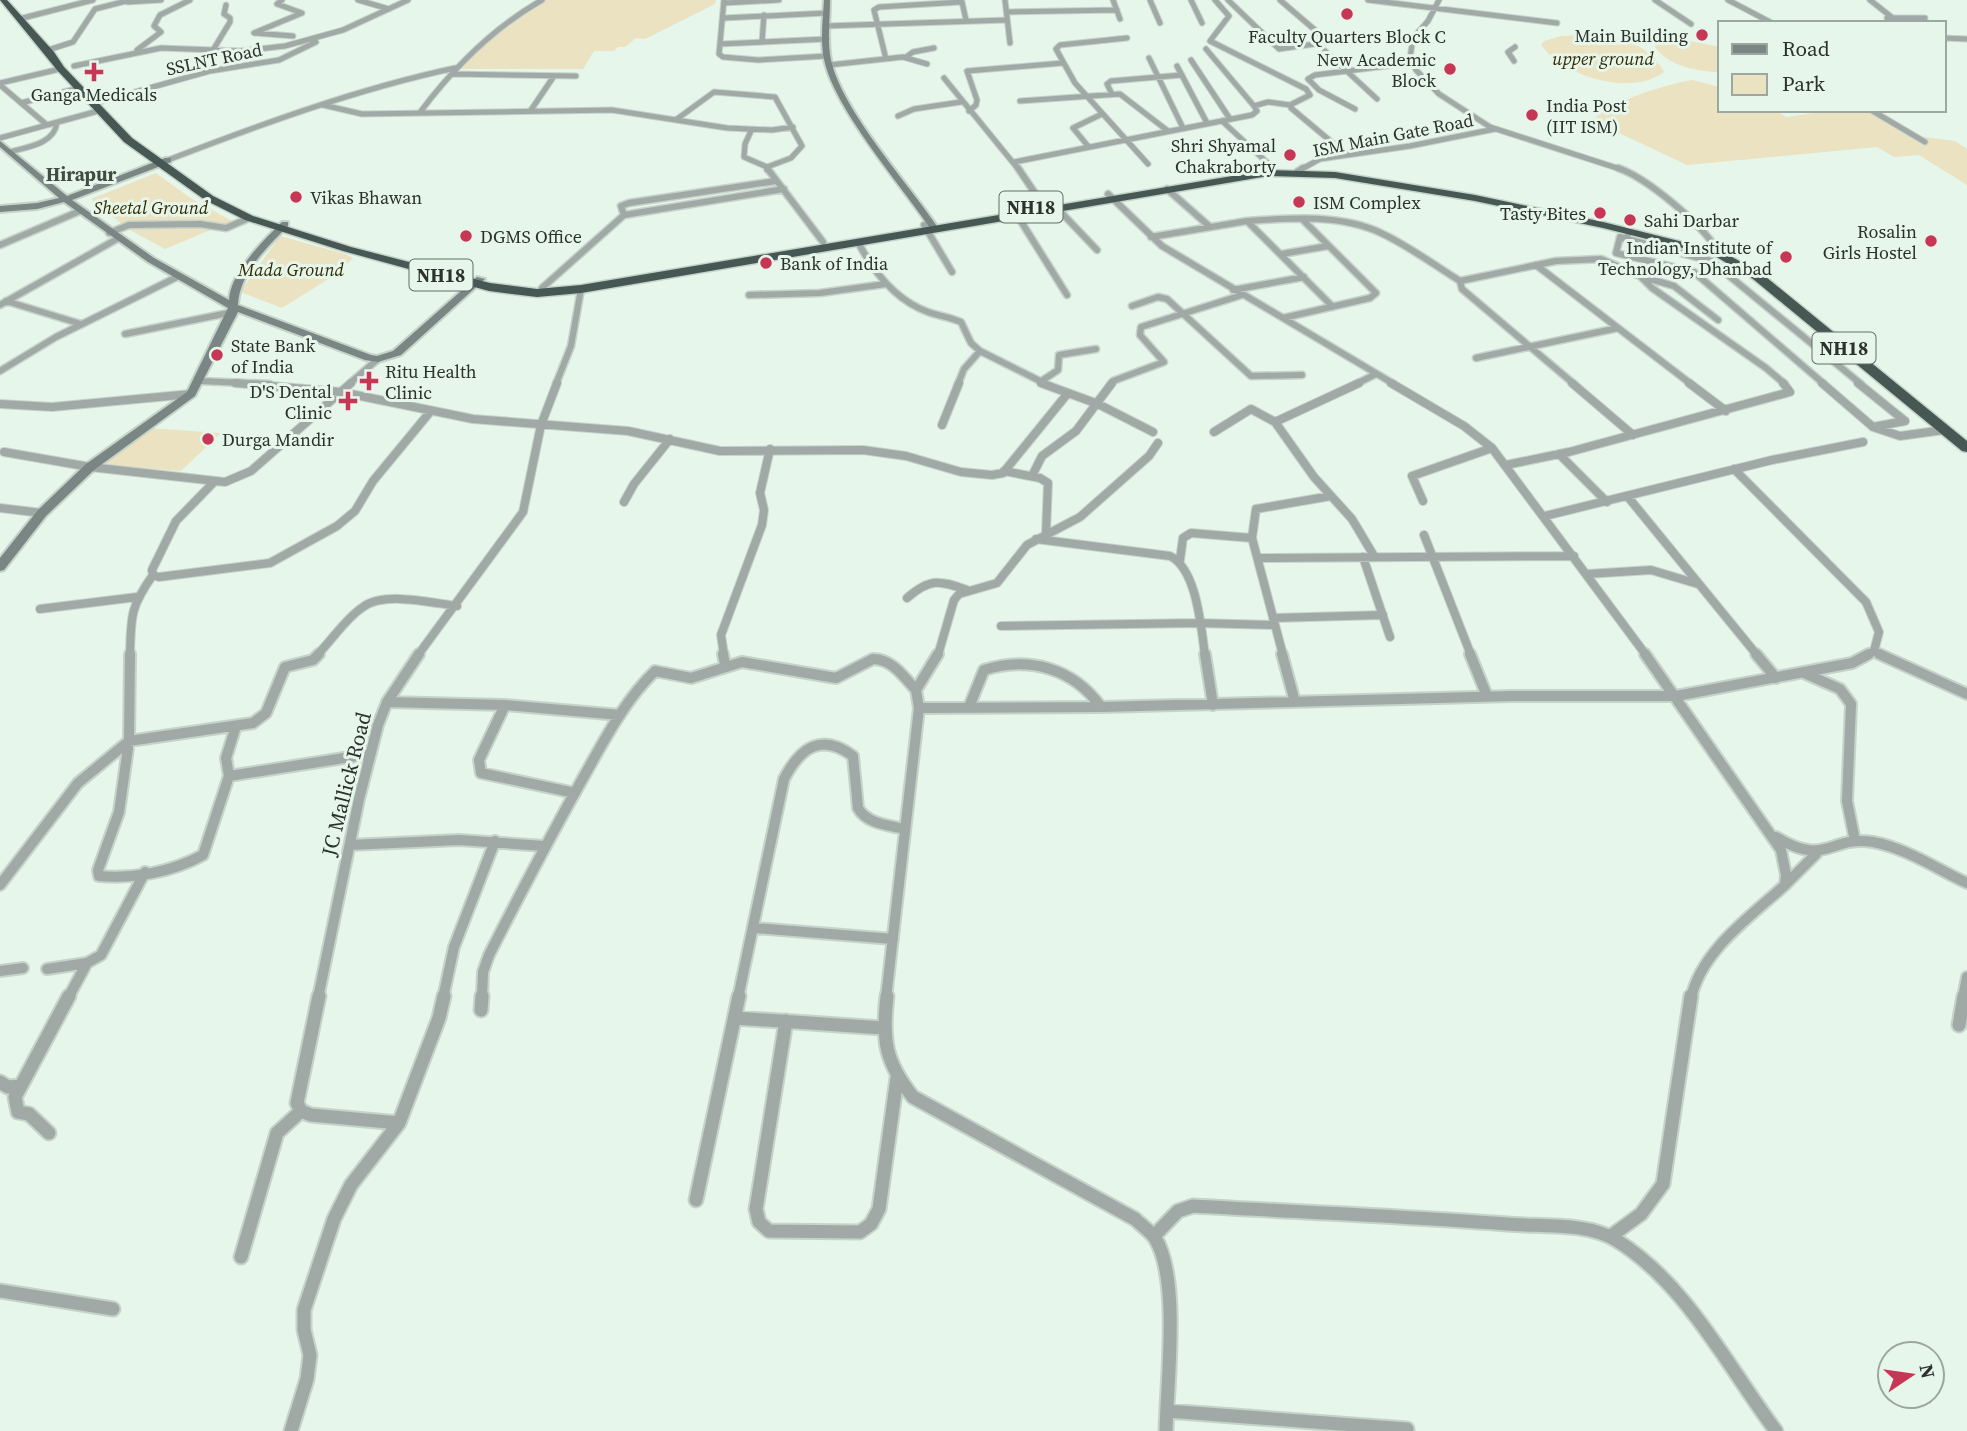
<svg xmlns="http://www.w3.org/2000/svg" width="1967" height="1431" font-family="'Source Serif 4',serif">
<rect width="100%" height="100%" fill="#e7f6eb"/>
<path fill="#eae2c0" d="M541,0H716L715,4L645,39L636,38L625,47H618L614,51H594L583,69H459L522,11Z
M1561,36C1599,34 1644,34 1664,72C1632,97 1564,77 1541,45L1544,41Z
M1676,38L1720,47V72C1699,72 1668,66 1655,47L1657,42Z
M1692,80L1720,87V110H1775L1786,117L1836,110H1871L1917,136L1955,141L1967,149V185L1919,155L1894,157L1877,147L1687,165L1602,125L1594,119C1615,100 1664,85 1692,80Z
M156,173L189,197L232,221L165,249L128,229L91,199Z
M280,236L345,254L353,258L338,273L282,308L240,292Z
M146,428L221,433L181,471L100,465Z"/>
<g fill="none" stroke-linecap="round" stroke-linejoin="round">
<g stroke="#c5d3c9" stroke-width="7">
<path id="street-far4" d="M282,0L277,4L302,13L254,33L293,36
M358,0L389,9
M724,0L719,54L723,57L758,60L827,56
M1005,0L1010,43
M1113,0L1120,19
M1150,0L1160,23
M1191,0L1202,23
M1215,0L1229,16L1210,41L1306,89L1310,95L1292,104L1291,108L1346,154
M1228,0L1279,49L1329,42L1280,0
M1368,0L1557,23
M1439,0L1428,21L1413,38L1410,58L1416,70L1439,94L1490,127L1623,170
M1655,0L1691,24
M1728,0L1772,23
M1870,0L1894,19
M128,2L161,0
M724,3L779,0
M1008,12L1117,10
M724,18L827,13
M1887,18H1925
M19,19L93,0
M825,26L1007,20
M1127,38L1060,45L1056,49L1075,83L1148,164
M1944,38L1967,39
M762,42L764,15
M720,44L827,39
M1206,49L1254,106
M48,50L73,42L95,9L130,0
M137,50L161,32L154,26L160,15L190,0
M213,50L230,22V18L224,14L226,5
M1325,51L1377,99
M906,57L913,52L934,48
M1149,58L1183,128
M886,59L874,10L879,7L962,2L966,20
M1191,60L1230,119
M1514,61L1508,52L1515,47
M829,65L903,57L927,64
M74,66L161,48L241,51L285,46L343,30L408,0
M1177,66L1207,123
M452,74L576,76
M944,78L1019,170
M0,83L60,69
M0,85L47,125L98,111
M1112,94L1107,84L1111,81L1182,75
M1020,101L1120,94L1168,131
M21,103L79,88
M92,104L210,71L279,60L316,42
M323,105L362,114L612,110L727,128L772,130L793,127
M1355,109L1319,90L1308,79L1315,75L1411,63
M531,110L554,76
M1871,110L1925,142
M421,111C455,66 493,28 542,0
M969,111L976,105L977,100L967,71L1063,63
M898,116L914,109L961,102
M677,119L714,92L775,97L802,146L791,158L767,167V170
M1222,121L1273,168
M751,131L745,144L744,157L767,167
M0,138L47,125
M1088,146L1073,128L1102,114
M10,152C27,147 54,144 57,123
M168,160C262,124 357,89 455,68
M1014,162L1252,115L1257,111L1254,106L1268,102L1290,105
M1300,170L1320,159L1410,146L1495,129"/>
</g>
<g stroke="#c5d3c9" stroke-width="9">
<path id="street-far3" d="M767,168L823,242
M1018,168L1043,205
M1618,168C1647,178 1699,222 1716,248
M1297,172L1303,168
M1167,189L1209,226
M1108,194L1162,246L1394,384
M1057,208L1097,250
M624,215L621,206L629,203L776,181
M1017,215L1067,295
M1247,221C1291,218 1340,214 1381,233C1409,246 1434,265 1460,281
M924,225L952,272
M109,233L129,225L200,224L226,228L249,218
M1628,234L1627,239L1711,261L1861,384
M1151,237L1247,221L1333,307
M1627,239L1620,237L1616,253L1694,272L1824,384
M858,242C874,273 895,300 928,312C939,316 950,317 961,322L971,343L980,351L1046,384
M0,245L80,211
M1282,254L1328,246
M1536,265L1691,384
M1640,276L1652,288L1766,368L1785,384
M542,288L624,215L784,189
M1233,290L1304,277
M749,295L820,293L886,284
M6,301L81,324
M0,305L117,239
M1132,306L1158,297L1167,299L1251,376L1302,375
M1283,318L1370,298L1376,293L1303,220
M125,334L233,312
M1476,358L1618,328
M0,371L56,337L179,276
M200,381L270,384
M1040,382L1058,370L1059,355L1096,349
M349,384L378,359
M556,384L571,346L581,289
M958,384L964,369L980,351
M1111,384L1113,381L1164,362L1140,335L1141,327L1242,295
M1356,384L1376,374
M1574,384L1462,289L1460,281L1556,261L1601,259L1640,276L1674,286L1718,320"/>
</g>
<g stroke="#c5d3c9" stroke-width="10">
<path id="street-far2" d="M235,383L341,392L473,419L628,431L720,451L863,450L906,456L961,472L992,475L1003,473L1068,393
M1041,383L1098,404L1153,432
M1359,383L1275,422L1314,477L1352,519L1374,556
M1391,383L1464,426L1492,448L1646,655
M1572,383L1633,435
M1689,383L1726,411
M1822,383L1873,427L1905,421
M1858,383L1905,421
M0,404L52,407L191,394
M942,425L959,383
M1873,427L1900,436L1944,430
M1214,432L1251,409L1275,422
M4,452L90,467L225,482L251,471L351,383
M1559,454L1607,502
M1506,465L1569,452L1790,392L1783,383
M1734,469L1866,602L1879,632L1874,651L1866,655
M1004,471L1040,478L1048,483L1046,533
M1032,476L1042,456L1076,431L1112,383
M214,482L176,521L152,570L153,575L159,577L270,563L337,526L355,511L373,481L430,412
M1628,497L1757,655
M1423,501L1412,476L1492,448
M624,502L634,484L670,439
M0,508L42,513
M1545,516L1772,460L1863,442
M1424,535L1471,655
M1252,538L1256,509L1331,496
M1036,539L1170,556C1197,569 1201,628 1205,655
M1363,557L1390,637
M1259,558L1574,556
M1180,560L1183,538L1191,533L1252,538L1283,655
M1587,574L1651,570L1698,584
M907,598C930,578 939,580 967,590
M40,609L137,597
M1273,618L1383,615
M1001,626L1198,623L1275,625
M1874,651L1883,655
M130,655C131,617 130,607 153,575
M317,655C332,640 346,618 363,607C385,591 432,603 457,606
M418,655L523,512L541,425L557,383
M724,655L721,635L762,525L764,510L760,493L770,449
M938,655L954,600L959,594L997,583L1027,545L1080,517L1149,456L1158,443"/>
</g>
<g stroke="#c5d3c9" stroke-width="14">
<path id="street-far1" d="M130,654L129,741L119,812L98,870L99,876C134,879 172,872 203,855L229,776L370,754
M723,654L725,665
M1205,654L1213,705
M1282,654L1295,702
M1470,654L1487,696
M1645,654L1781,850L1786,875L1785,885C1750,917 1702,950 1691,998
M1756,654L1776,678
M1879,654L1967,694
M1804,673L1840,689L1851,704L1847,801L1855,841
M387,702L505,705L620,715
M505,705L479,760L481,773L575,793
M969,707L984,670C1029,656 1073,668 1101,707
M919,708L1101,707L1512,696H1676L1852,663L1869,654
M229,776L226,758L236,726
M1776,837C1827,868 1829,835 1873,842C1906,848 1937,869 1967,883
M350,845L459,840L544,846
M0,885L78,783L129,741L253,723L266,713L285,667L313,660L319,654
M1785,885L1816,854
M755,928L893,939
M47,969L87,963L101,955L145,872
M0,971L23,968
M68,998L87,963
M318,998L359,799L378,725L387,702L419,654
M443,998L454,947L495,841
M482,998L483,972L489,955C519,896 550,837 583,778C604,741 624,701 655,671L691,678L742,662L836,678L873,659C892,659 904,677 916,690
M738,998L784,779C800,748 821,732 853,756L858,808C867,824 888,825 905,829
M886,998L919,708L916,690L938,654
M1963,998L1967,977"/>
</g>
<g stroke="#c5d3c9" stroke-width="17">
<path id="street" d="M319,996L297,1103L301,1111L311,1115L399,1123
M887,996C882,1040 885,1062 913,1097L1135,1219C1141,1225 1150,1231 1155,1238C1180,1278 1167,1382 1166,1431
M481,1010L482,996
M735,1018L883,1028
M786,1021L756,1209L759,1222L769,1231L860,1232L871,1224L879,1209L897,1078
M1959,1025L1964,996
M0,1082L8,1087L21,1086
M49,1133L29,1114L18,1112L15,1097L69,996
M696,1200L739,996
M1154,1236L1178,1211L1193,1206C1298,1212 1402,1216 1507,1224C1541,1227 1586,1222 1616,1240C1686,1283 1728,1367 1776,1431
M1611,1236L1641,1214L1663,1184L1691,996
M241,1257L277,1133L301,1111
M0,1291L113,1309
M1167,1411L1407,1429
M291,1431L307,1379L310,1355L304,1330V1310L334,1219L351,1185L399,1123L439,1018L444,996"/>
</g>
<g stroke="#c5d3c9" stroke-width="4">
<path id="secondary" d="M824,0H830C830,20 827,40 831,60C842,111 909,184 939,229L938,231H932C902,186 834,109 824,59C820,40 823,19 824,0Z
M0,141L67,196L165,158H171V162L72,200L154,258L229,300C230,273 263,241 282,222H288V226C267,247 239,274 238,305L371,355L377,356L393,351L477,277L485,279L401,355L378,362L365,360L238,312L195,396L94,470L46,516L4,570L0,571V558L38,510L86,464L187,392L228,308L148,262L64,202L37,209L0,212V206L37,203L59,198L0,147Z"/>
</g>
<g stroke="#c5d3c9" stroke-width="3">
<path id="highway" d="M0,0H7L54,52L64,67L132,138L213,196L253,216L351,247L490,283L537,289L581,285L1268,170L1335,172L1475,195L1603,222L1723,252L1761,273L1967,441V452L1962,451L1753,279L1715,256L1603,228L1475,201L1335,178L1268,176L581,293L537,297L489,291L343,251L245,220L205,200L124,142L57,70Z"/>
</g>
<use href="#street-far4" stroke="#a1a9a7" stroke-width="5"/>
<use href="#street-far3" stroke="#a1a9a7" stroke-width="6"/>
<use href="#street-far2" stroke="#a1a9a7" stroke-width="8"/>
<use href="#street-far1" stroke="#a1a9a7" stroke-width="10"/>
<use href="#street" stroke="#a1a9a7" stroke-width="13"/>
<use href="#secondary" fill="#7a8683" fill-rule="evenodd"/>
<use href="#highway" fill="#475854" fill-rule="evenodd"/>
</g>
<g fill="#c73755" stroke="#e7f6eb" stroke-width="2.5">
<circle cx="1347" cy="14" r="7"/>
<circle cx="1702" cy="35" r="7"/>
<circle cx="1450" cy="69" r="7"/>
<path d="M90.5 61.5h7v7h7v7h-7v7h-7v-7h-7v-7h7z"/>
<circle cx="1532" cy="115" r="7"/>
<circle cx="1290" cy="155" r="7"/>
<circle cx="296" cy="197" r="7"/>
<circle cx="1299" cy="202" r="7"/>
<circle cx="1600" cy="213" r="7"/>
<circle cx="1630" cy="220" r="7"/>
<circle cx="466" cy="236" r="7"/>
<circle cx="1931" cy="241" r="7"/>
<circle cx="1786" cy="257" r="7"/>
<circle cx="766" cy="263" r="7"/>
<circle cx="217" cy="355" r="7"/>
<path d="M365.5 370.5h7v7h7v7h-7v7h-7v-7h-7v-7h7z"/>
<path d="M344.5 390.5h7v7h7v7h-7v7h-7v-7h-7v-7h7z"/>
<circle cx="208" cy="439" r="7"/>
</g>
<g text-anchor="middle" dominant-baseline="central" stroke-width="6" stroke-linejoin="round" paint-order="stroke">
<g font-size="18" fill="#2b312d" stroke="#e7f6eb" text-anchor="start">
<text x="1688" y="35" text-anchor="end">Main Building</text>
<text x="1347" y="36" text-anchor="middle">Faculty Quarters Block C</text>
<text x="1436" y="59" text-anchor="end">New Academic<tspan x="1436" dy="21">Block</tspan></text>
<text x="94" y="94" text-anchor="middle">Ganga Medicals</text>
<text x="1546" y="105">India Post<tspan x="1546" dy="21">(IIT ISM)</tspan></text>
<text x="1276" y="145" text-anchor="end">Shri Shyamal<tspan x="1276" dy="21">Chakraborty</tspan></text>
<text x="310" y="197">Vikas Bhawan</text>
<text x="1313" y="202">ISM Complex</text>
<text x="1586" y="213" text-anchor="end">Tasty Bites</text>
<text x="1644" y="220">Sahi Darbar</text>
<text x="1917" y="231" text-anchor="end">Rosalin<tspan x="1917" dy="21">Girls Hostel</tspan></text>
<text x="480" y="236">DGMS Office</text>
<text x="1772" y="247" text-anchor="end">Indian Institute of<tspan x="1772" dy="21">Technology, Dhanbad</tspan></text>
<text x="780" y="263">Bank of India</text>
<text x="231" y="345">State Bank<tspan x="231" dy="21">of India</tspan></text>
<text x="385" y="371">Ritu Health<tspan x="385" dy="21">Clinic</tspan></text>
<text x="332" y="391" text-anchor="end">D'S Dental<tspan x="332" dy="21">Clinic</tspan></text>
<text x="222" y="439">Durga Mandir</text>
</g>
<g font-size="18" font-style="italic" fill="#332a00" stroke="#e7f6eb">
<text x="1603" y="58">upper ground</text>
<text x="151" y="207">Sheetal Ground</text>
<text x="291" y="269">Mada Ground</text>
</g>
<g font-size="18" fill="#2b312d" stroke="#e7f6eb">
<text transform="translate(214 59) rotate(-12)">SSLNT Road</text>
<text transform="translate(1393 135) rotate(-11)">ISM Main Gate Road</text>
</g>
<g font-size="19" font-weight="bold" fill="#404c43" stroke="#e7f6eb">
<text x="81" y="174">Hirapur</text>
</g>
<g fill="#e7f6eb" stroke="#636c66" stroke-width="2">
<rect x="999.5" y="191.5" width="63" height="31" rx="5"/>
<rect x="409.5" y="259.5" width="63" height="31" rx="5"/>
<rect x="1812.5" y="332.5" width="63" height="31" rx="5"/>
</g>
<g font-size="19" font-weight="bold" fill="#2b312d">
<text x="1031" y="207">NH18</text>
<text x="441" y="275">NH18</text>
<text x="1844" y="348">NH18</text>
</g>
<g font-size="21" fill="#2b312d" stroke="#e7f6eb">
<text transform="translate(346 784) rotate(-76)">JC Mallick Road</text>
</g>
</g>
<rect x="1718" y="21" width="228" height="91" fill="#e7f6eb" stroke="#9ca79f" stroke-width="2"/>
<rect x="1732" y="44" width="35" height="10" fill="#7a8683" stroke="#9ca79f" stroke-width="2"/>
<text x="1782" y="56" font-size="21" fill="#2b312d">Road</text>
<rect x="1732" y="74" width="35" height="21" fill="#eae2c0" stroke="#9ca79f" stroke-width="2"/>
<text x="1782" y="91" font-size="21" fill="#2b312d">Park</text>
<g transform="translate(1911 1375) rotate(77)"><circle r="33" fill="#e7f6eb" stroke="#9ca79f" stroke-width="2"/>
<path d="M0-5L12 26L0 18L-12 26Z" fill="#c73755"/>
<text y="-10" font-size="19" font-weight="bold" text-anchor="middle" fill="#2b312d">N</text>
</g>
</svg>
